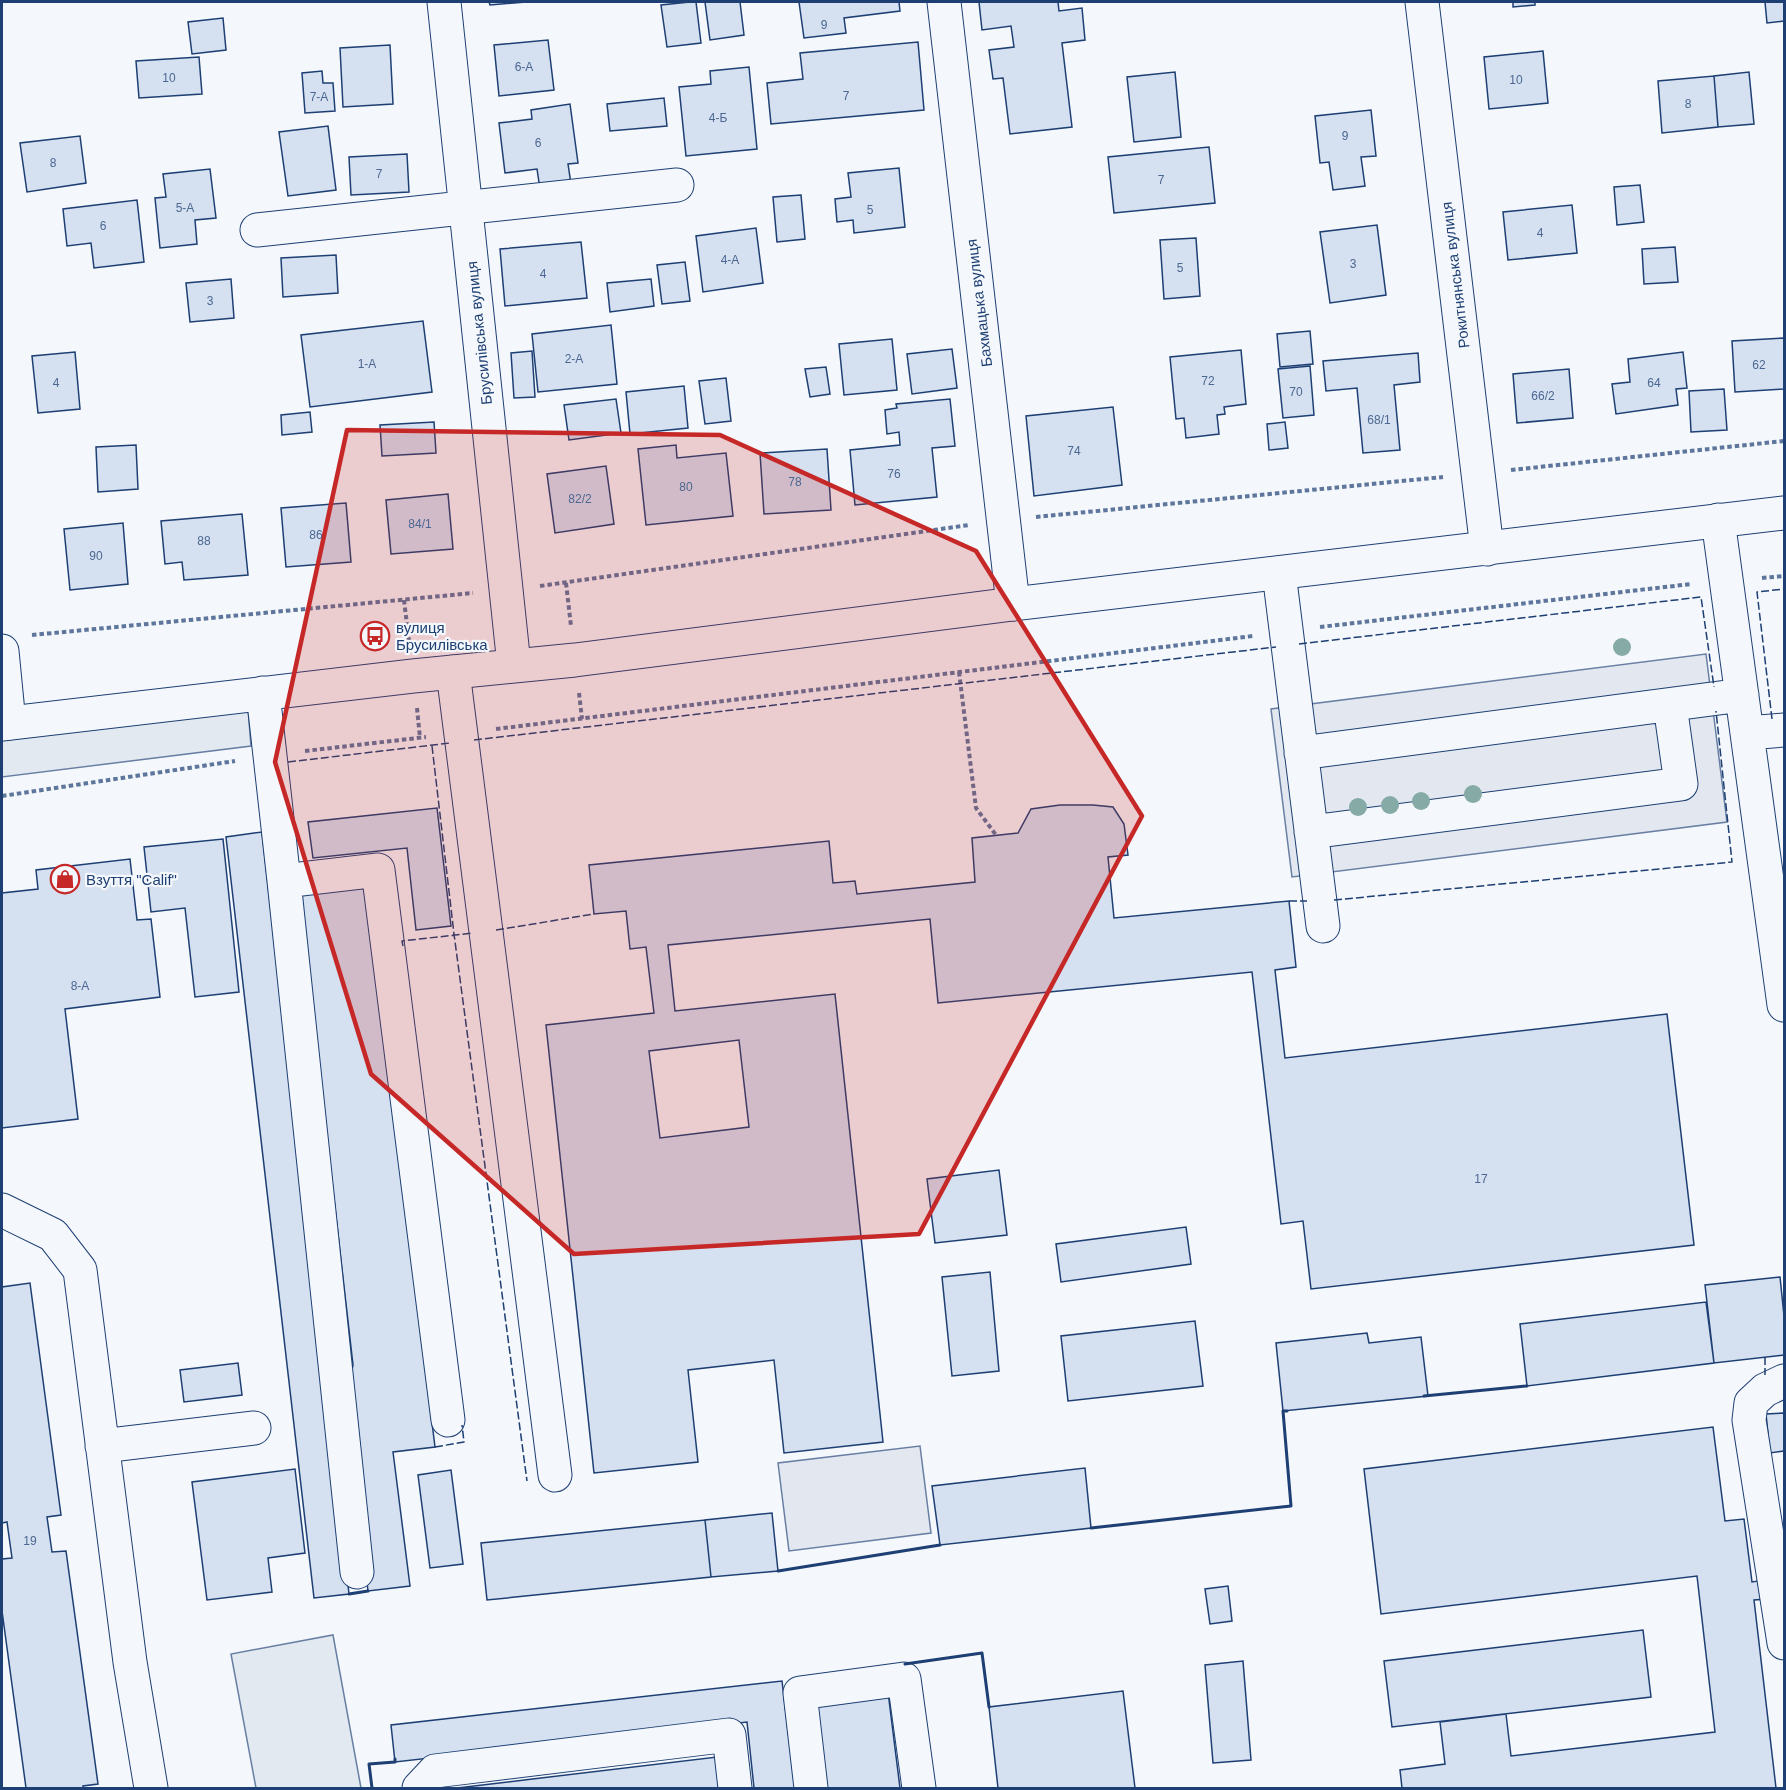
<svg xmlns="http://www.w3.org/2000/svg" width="1786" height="1790" font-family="Arial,sans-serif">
<rect width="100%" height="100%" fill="#f4f7fb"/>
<path fill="#e3e9f0" stroke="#687fa3" stroke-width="1.5" d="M248,709L251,746L2,777V739Z
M333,1635L361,1788H256L231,1654Z"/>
<path fill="#e3e8f0" stroke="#687fa3" stroke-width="1.5" d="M1706,654L1727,822L1292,877L1271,709Z
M920,1446L931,1533L789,1551L778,1463Z"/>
<path fill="#d5e0f0" stroke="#1d3f73" stroke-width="1.5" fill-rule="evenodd" d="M489,2H526L490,5Z
M690,2H696L701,43L667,47L661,5Z
M705,2H740L744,35L710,40Z
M799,2H899L900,11L844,18L846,33L804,38Z
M979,2H1058L1059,11L1082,8L1085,40L1062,43L1072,127L1010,134L1003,78L993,79L989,50L1014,47L1011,26L982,30Z
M1513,2H1535V5L1513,7Z
M1765,2H1784V21L1767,23Z
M223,18L226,50L192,54L188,22Z
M548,40L554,90L499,96L494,45Z
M918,42L924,110L771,124L767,83L803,79L800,53Z
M390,45L393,104L343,107L340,48Z
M1543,51L1548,103L1489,109L1484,57Z
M199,57L202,94L139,98L136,61Z
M749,67L757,149L686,156L679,87L711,84L710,71Z
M322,71L323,83H333L335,111L305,113L302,73Z
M1175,72L1181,137L1134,142L1127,77Z
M1749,72L1754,124L1718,127L1714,76Z
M1714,76L1718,127L1662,133L1658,81Z
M664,98L667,126L610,131L607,104Z
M570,104L578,163L568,164L571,184L540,189L537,169L505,173L499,123L532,119L531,110Z
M1371,110L1376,156L1361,157L1365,186L1333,190L1329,162L1320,163L1315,116Z
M328,126L336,190L288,196L279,132Z
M80,136L86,183L27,192L20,143Z
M1209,147L1215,203L1114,213L1108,157Z
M407,154L409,192L351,195L349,157Z
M899,168L905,227L854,233L853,220L837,222L835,199L851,197L848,173Z
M210,169L216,218L195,220L197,244L160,248L155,198L166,197L163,174Z
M1640,185L1644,222L1617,225L1614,187Z
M801,195L805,239L777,242L773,197Z
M137,200L144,262L94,268L91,243L67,246L63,209Z
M1572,205L1577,253L1508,260L1503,212Z
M1377,225L1386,295L1330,303L1320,232Z
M756,228L763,283L703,292L696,236Z
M1196,238L1200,296L1164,299L1160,240Z
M581,242L587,298L505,306L500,249Z
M1675,247L1678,282L1644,284L1642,249Z
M336,255L338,293L283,297L281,258Z
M685,262L690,301L662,304L657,265Z
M231,279L234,318L190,322L186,283Z
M651,279L654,306L610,312L607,283Z
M423,321L432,392L310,407L301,335Z
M611,325L617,384L538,392L532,334Z
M1310,331L1313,364L1280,367L1277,334Z
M1784,338V389L1735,392L1732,341Z
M892,339L897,390L844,395L839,344Z
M952,349L957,388L912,394L907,354Z
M1241,350L1246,404L1224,407L1225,414L1217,415L1219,434L1186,438L1184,418L1176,419L1170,357Z
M532,351L535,397L514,398L511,353Z
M75,352L80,409L38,413L32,356Z
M1683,352L1687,388L1676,389L1678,405L1616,414L1612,384L1630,382L1628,359Z
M1418,353L1420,382L1394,385L1400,450L1363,453L1357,388L1326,391L1323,361Z
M1310,366L1314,415L1283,418L1278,369Z
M826,367L830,394L810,397L805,369Z
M1569,369L1573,418L1517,423L1513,374Z
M726,378L731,421L705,424L699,381Z
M684,386L688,428L630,434L626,392Z
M1724,389L1727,430L1691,432L1689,391Z
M616,399L621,433L569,440L564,405Z
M950,399L955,446L932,448L937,497L855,505L850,450L900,445L899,432L887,434L885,410L897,408L896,404Z
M1113,407L1122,485L1034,496L1026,416Z
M310,412L312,432L282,435L281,415Z
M434,422L436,453L382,456L380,425Z
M1285,422L1288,448L1269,450L1267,424Z
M136,445L138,489L98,492L96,447Z
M676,445L677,458L726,453L733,516L646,525L638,449Z
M827,449L831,510L764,514L760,453Z
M606,466L614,524L555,533L547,474Z
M448,494L453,549L391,554L386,500Z
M346,503L351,562L286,567L281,508Z
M242,514L248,575L184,580L182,562L165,564L161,521Z
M123,523L128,584L70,590L64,529Z
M1060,805H1093L1113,807L1124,824L1128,855L1108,857L1114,918L1289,901L1296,967L1275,970L1285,1058L1667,1014L1694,1245L1311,1289L1303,1221L1281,1224L1252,972L938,1003L930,919L668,945L675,1011L835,994L883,1442L784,1453L774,1360L688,1370L698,1462L594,1473L546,1025L654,1013L646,947L630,949L626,911L594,914L589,865L829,841L833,883L855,881L857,894L975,882L972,838L1018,833L1031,809ZM739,1040L749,1127L660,1138L649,1051Z
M437,808L451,926L416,930L407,848L313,858L308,822Z
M262,832L349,1594L314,1598L226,837Z
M223,839L239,992L195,997L185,908L151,912L144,847Z
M130,859L137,920L151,919L160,997L65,1009L78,1119L2,1128V893L38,889L36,870Z
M366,885L435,1447L393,1452L410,1586L368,1591L346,1397L353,1365L299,893Z
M999,1170L1007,1235L935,1243L927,1179Z
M1186,1227L1191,1264L1061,1282L1056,1244Z
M990,1272L999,1371L952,1376L942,1277Z
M1780,1277L1784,1316V1355L1714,1363L1705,1285Z
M30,1283L61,1515L47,1517L52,1552L66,1551L98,1784L83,1786V1788H26L2,1611V1559L12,1558L7,1522L2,1523V1287Z
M1706,1302L1714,1363L1527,1386L1520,1324Z
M1195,1321L1203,1386L1068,1401L1061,1336Z
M1367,1333L1369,1343L1421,1337L1428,1396L1283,1411L1276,1343Z
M238,1363L242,1395L184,1402L180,1370Z
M1784,1413V1451L1770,1453L1766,1414Z
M1713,1427L1725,1521L1744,1519L1752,1582L1765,1580L1767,1599L1754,1600L1776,1788H1402L1400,1770L1445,1764L1440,1722L1506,1714L1511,1756L1715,1732L1697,1576L1381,1614L1364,1469Z
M1085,1468L1091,1528L940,1545L932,1486Z
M295,1469L305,1553L268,1558L272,1592L207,1600L192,1482Z
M451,1470L463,1564L430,1568L418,1475Z
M772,1513L778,1571L711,1577L705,1520Z
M705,1520L711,1577L487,1600L481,1543Z
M1228,1586L1232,1621L1210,1624L1205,1589Z
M1643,1630L1651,1697L1392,1727L1384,1661Z
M1243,1661L1251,1760L1213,1763L1205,1665Z
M782,1681L795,1788H754L747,1722L395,1762L391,1725Z
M1123,1691L1135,1788H998L989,1707Z
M888,1692L900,1788H822L811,1701Z
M717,1757L720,1788H457Z"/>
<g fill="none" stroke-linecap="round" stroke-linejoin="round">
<g stroke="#1d3f73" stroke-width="35">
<path id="minor" d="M444,2L514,665
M944,2L1013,604
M1422,2L1487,549
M257,230L677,185
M1718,520L1784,1005
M1279,573L1323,926
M2,651L9,723
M453,672L555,1475
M263,693L284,881L357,1572
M1747,733L1784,730
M1301,753L1742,695
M1311,832L1681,784L1670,705
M284,881L378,870L448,1420
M2,1210L53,1235L80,1270L130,1662L151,1788
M1784,1381L1765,1390L1751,1403L1749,1420L1784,1643
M102,1446L254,1428
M419,1788L435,1771L729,1735L735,1788
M811,1788L800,1693L904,1679L919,1788"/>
</g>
<g stroke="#1d3f73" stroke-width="35">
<path id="major" d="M2,724L413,676L575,660L1013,604L1784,513"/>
</g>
<path stroke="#5e769c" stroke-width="4" stroke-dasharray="4.5 3" stroke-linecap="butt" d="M1511,470L1784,441
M1036,517L1443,477
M1762,578L1784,576
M566,583L571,626
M540,586L969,525
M404,600L409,641
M1320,627L1691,584
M32,635L473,593
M959,672L976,808L996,835
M579,693L582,719
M417,708L420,738
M496,729L1253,636
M305,751L426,737
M2,796L235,761"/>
<use href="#minor" stroke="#f4f7fb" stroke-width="33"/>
<use href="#major" stroke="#f4f7fb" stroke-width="33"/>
<path stroke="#1d3f73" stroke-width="1.5" stroke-dasharray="8 3" stroke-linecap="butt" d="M1299,644L1701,597L1714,687
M1772,719L1757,592L1784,589
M474,740L1276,647
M432,746L454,934L527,1481
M288,762L450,743
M1334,900L1732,862L1716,711
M1289,901H1307
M496,930L594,914
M403,946L402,941L473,933
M1765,1357V1375
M435,1447L464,1442L462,1425"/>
<path stroke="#1d3f73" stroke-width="3" d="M1424,1396L1527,1386
M1091,1528L1291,1506L1283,1411H1287
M778,1571L940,1545
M349,1594L368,1591
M905,1664L982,1653L989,1707
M372,1788L369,1764L395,1762V1759"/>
</g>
<g fill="#86aba6">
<circle cx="1622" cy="647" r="9"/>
<circle cx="1473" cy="794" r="9"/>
<circle cx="1421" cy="801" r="9"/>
<circle cx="1390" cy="805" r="9"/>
<circle cx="1358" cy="807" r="9"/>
</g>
<path fill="#c62828" fill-opacity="0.2" stroke="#c62828" stroke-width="4.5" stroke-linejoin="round" d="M347,430L720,435L976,551L1142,816L919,1234L574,1254L371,1074L275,762Z"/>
<defs>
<g id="bus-ring" transform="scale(1.5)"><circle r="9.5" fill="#f4f7fb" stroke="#c62828" stroke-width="1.5"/><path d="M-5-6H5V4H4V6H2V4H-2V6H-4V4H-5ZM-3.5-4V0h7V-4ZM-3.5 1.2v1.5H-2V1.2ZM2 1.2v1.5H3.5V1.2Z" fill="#c62828"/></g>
<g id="shop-ring" transform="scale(1.5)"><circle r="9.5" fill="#f4f7fb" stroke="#c62828" stroke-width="1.5"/><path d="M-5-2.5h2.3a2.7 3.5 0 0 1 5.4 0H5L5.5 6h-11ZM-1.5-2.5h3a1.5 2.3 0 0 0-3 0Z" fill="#c62828"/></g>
</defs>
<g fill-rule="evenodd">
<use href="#bus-ring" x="375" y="636"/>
<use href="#shop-ring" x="65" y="879"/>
</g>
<g text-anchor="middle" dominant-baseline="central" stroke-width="4.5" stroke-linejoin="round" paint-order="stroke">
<g font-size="12" fill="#4b6792">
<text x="824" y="25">9</text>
<text x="524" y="67">6-А</text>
<text x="169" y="78">10</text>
<text x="1516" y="80">10</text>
<text x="846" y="96">7</text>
<text x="319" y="97">7-А</text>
<text x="1688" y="104">8</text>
<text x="718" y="118">4-Б</text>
<text x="1345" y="136">9</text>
<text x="538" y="143">6</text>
<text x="53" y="163">8</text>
<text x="379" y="174">7</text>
<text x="1161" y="180">7</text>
<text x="185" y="208">5-А</text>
<text x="870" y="210">5</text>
<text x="103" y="226">6</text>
<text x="1540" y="233">4</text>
<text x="730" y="260">4-А</text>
<text x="1353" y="264">3</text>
<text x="1180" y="268">5</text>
<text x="543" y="274">4</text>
<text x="210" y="301">3</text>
<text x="574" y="359">2-А</text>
<text x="367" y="364">1-А</text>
<text x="1759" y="365">62</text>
<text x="1208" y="381">72</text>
<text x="56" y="383">4</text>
<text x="1654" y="383">64</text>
<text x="1296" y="392">70</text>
<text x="1543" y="396">66/2</text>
<text x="1379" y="420">68/1</text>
<text x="1074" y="451">74</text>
<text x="894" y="474">76</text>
<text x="795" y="482">78</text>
<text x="686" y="487">80</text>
<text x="580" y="499">82/2</text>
<text x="420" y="524">84/1</text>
<text x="316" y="535">86</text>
<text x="204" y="541">88</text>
<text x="96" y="556">90</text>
<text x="80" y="986">8-А</text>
<text x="1481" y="1179">17</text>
<text x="30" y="1541">19</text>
</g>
<g font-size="15" fill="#1d3f73" stroke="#f4f7fb">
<text transform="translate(1455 275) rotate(-97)">Рокитнянська вулиця</text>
<text transform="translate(979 303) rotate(-97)">Бахмацька вулиця</text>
<text transform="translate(479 333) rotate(-96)">Брусилівська вулиця</text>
</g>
<g font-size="15" fill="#1d3f73" stroke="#f4f7fb" text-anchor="start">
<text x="396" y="627">вулиця<tspan x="396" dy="17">Брусилівська</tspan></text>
<text x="86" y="879">Взуття "Calif"</text>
</g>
</g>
<rect width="1786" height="1790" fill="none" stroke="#1d3f73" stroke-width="6"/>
</svg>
